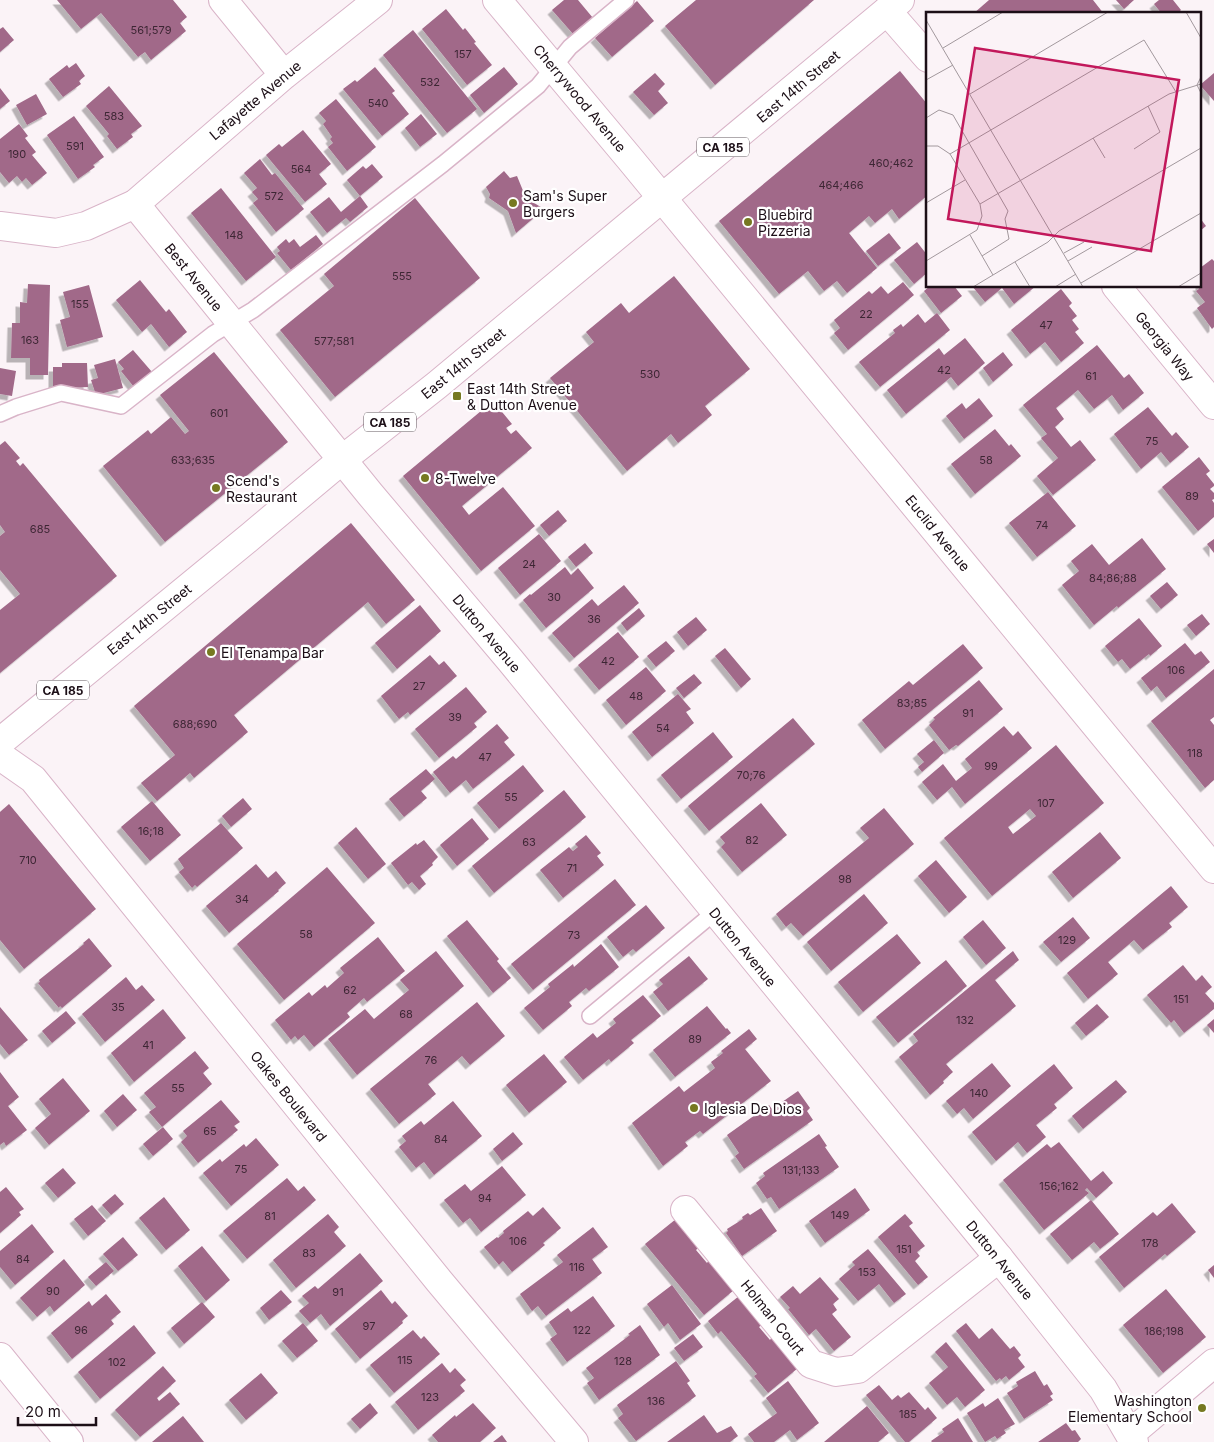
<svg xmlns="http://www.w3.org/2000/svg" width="1214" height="1442" font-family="Inter,sans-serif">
<defs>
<filter id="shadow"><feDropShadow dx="-4.5" dy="4.5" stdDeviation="0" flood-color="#0004"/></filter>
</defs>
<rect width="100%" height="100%" fill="#fbf3f7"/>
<path fill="#a16989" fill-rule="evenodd" filter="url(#shadow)" d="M57,0H173L187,17L180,23L186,31L151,60L145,52L138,57L101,13L81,29Z
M564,0H578L593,18L574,35L552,10Z
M696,0H814L715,85L665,26Z
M989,0H1093L1104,14H973Z
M1116,0H1134L1124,9Z
M1159,0H1173L1181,10L1177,14H1162L1154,4Z
M637,1L654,21L612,57L595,38Z
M446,9L463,30L465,28L476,42L474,43L492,65L467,85L422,29Z
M3,27L14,40L0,52V29Z
M413,30L477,109L447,133L383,55Z
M76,63L85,76L79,81L81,84L63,97L49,79L67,65L69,68Z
M375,67L395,91L392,93L409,114L382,136L343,89L355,80L357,82Z
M504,67L518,84L484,113L470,95Z
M900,71L928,105V195L899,219L892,209L875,223L869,216L849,233L877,268L847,293L837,281L824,291L808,271L779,294L719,221Z
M655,73L665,84L658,91L668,103L654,115L633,92Z
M1214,73V101L1200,85Z
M109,86L142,126L131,134L133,137L117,149L107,136L109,134L86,106Z
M0,88L10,101L0,109Z
M36,94L47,114L27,125L16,105Z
M336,99L376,147L347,171L328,147L333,143L330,139L332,137L323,124L326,121L319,113Z
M421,114L437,134L420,147L405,128Z
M74,116L104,157L93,165L95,167L78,179L47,135Z
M19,124L28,136L25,138L36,152L32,155L47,173L32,185L26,178L22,182L17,176L9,183L0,172V139Z
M303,130L331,164L319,174L327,184L305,202L266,155L279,144L282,147Z
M260,159L272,175L275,173L304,209L276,232L253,203L258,199L252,192L257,188L244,173Z
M372,164L383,177L360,196L347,180L363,166L366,169Z
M504,171L510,178L517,176L526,198L544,209L516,233L508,211L489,198L490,194L486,187Z
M221,188L276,257L246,281L191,213Z
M360,196L368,207L350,222L346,218L327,233L310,212L329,197L341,212Z
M415,198L480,278L335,397L280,330L334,286L324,274Z
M1200,218L1206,226L1200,231Z
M889,233L901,248L878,266L866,251Z
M316,235L323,244L291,270L277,253L280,251L277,247L286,239L289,243L294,239L300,247Z
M917,242L928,256V272L914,284L894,260Z
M1212,259L1214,261V327L1212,329L1197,308L1205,302L1196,291L1199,289L1197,286H1200V268Z
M674,276L750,369L705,406L712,415L678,443L671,434L627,471L550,378L594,342L586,332L621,303L629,313Z
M140,280L166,312L169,309L187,332L169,347L151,324L142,332L116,300Z
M903,282L914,295L848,350L834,333L840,328L834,320L869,291L872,294L881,286L888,294Z
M28,284L50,285L48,375H30V358H11L12,323H20V302L27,303Z
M89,285L103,337L67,347L60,320L70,317L63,292Z
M930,286H954L962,296L941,313L924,291Z
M972,286H1036L1014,304L1002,288L985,302Z
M1061,289L1072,303L1069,306L1077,316L1072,320L1079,329L1075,332L1084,343L1061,362L1045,342L1030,354L1011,330Z
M937,313L950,330L880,387L859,362L895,333L893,330L901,324L903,327L918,314L925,323Z
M965,338L985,363L958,386L951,377L906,414L887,390L939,348L944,355Z
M1097,345L1124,378L1129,374L1144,393L1123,410L1112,395L1094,409L1078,390L1056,408L1064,419L1055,427L1071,447L1080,440L1096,460L1053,495L1037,476L1058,458L1041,438L1047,434L1023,405Z
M133,350L152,372L134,387L121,371L124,369L118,362Z
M214,352L288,442L165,542L103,466L148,430L151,434L171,417L185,434L189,431L160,395Z
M1003,352L1013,365L993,382L983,368Z
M115,359L123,388L96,395L91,380L98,378L94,365Z
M62,363H87L88,387L63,388V385L53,386V367H62Z
M0,368L16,371L12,396L0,394Z
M979,398L993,416L964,439L946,416L962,403L966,409Z
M493,401L512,424L506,428L511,434L516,430L532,448L462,506L469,515L503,487L535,526L481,571L403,476Z
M1148,407L1172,436L1176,432L1189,447L1170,463L1161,452L1141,469L1114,434Z
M995,429L1009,446L1011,444L1021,456L975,494L951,464Z
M5,441L20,458L16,461L20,466L23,463L117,576L0,673V610L20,594L0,570V536L5,532L0,525V445Z
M1199,457L1210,471L1206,474L1214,484V486L1210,489L1214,493V499L1212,500L1214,503V517L1198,531L1162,487Z
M1048,492L1076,526L1037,557L1009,523Z
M558,510L567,521L549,536L540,525Z
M351,523L415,600L386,624L368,602L234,715L248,732L194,778L190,773L157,801L141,783L175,755L134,706Z
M539,534L561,561L520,595L498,568Z
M1142,538L1166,569L1118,608L1117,606L1094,625L1062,585L1079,571L1071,561L1092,544L1109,565Z
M1214,539V553L1207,544Z
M585,543L593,553L576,567L568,557Z
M565,567L571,575L578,568L594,588L546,628L523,600L530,594L531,595Z
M1167,582L1178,595L1161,609L1150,596Z
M624,585L639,603L574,658L552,633L592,599L598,606Z
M420,605L441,631L397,669L375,643Z
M639,608L645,616L627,631L621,623Z
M1202,614L1210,624L1196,636L1187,625Z
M696,617L707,630L688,646L677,632Z
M1139,618L1162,646L1150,656L1149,654L1130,669L1122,659L1118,662L1105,646Z
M618,632L639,657L599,690L578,665Z
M666,641L675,651L656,667L647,656Z
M1185,643L1195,655L1201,651L1210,662L1166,698L1157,686L1151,691L1141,678Z
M963,644L983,668L885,749L862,720L909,681L913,685Z
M725,648L751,679L741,688L715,656Z
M430,655L439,665L444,661L457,676L410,715L408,712L399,719L381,696Z
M646,667L666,691L626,725L606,700Z
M1214,669V717L1210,720L1214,725V780L1205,788L1151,721Z
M694,674L702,683L684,698L676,688Z
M979,680L1003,709L958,746L956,745L949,750L929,725L935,719L933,718Z
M466,687L487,712L474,723L477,727L439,758L415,729Z
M678,694L691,709L686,712L694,723L652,757L632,732Z
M793,718L815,744L709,831L688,806Z
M497,724L509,738L504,742L515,755L473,789L466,780L450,793L433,772L453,756L456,759Z
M1004,726L1013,736L1018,731L1032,748L965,804L952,787L937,800L922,782L943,764L956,781L972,768L965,759Z
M713,732L733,757L681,799L661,775Z
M934,740L944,753L922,772L918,767L924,762L917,754Z
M1056,745L1104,803L992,896L944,838ZM1030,809L1036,816L1013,834L1008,827Z
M523,765L544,791L499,829L477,803Z
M426,769L435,779L421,791L427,798L404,817L389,799Z
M564,790L586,817L494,893L472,866Z
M243,798L252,809L231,827L222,816Z
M152,801L181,835L150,861L121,827Z
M761,803L787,835L742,872L721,847L725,843L720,837Z
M9,804L96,909L24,969L0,940V812Z
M884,808L914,844L803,936L791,923L786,927L776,914L869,838L860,828Z
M472,818L489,839L457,866L440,845Z
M221,823L243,848L197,887L195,885L192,888L179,872L184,868L178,859Z
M356,827L386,864L368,879L338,843Z
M1100,832L1121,858L1073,898L1052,872Z
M586,835L601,853L597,856L604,865L563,898L540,870L569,847L573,851L578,847L575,844Z
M424,840L438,857L432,863L433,865L420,876L426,884L419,890L412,882L408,885L391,863L416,843L417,845Z
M936,860L967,897L949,913L918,876Z
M256,864L268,878L276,871L286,883L278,890L279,891L229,933L206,906Z
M327,867L375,923L284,1000L237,944Z
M615,879L636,905L533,990L511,964Z
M1171,886L1188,907L1169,923L1172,927L1143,950L1134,940L1108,962L1118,974L1088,999L1067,973Z
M864,894L888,923L831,971L807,942Z
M646,905L665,928L636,952L633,949L623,957L607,937Z
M1073,917L1090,938L1061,962L1043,942Z
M467,920L499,959L497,961L511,978L493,993L447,936Z
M983,920L1006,948L986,965L963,937Z
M897,934L921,963L863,1012L838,982Z
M378,937L405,971L367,1002L364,998L347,1013L350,1017L314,1047L304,1035L298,1040L295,1036L291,1040L275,1020L309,992L312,996L325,985L327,988L344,973L340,968Z
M89,938L112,966L62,1008L60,1006L59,1008L38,983L40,982L39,980L84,944L83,943Z
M601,944L619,967L589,991L586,988L569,1002L572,1006L543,1030L524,1008L550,987L548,984L573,964L574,967Z
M436,951L464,986L357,1075L328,1039L365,1009L374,1019L409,990L400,980Z
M1013,951L1019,960L995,980L1016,1006L946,1064L953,1072L943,1081L944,1083L930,1095L899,1057L918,1041L913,1034Z
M689,956L708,979L668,1011L653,992L663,984L659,980Z
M946,960L967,986L898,1043L876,1017Z
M1183,965L1196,981L1202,975L1212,987L1205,993L1214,1003V1009L1184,1033L1174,1020L1171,1023L1147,995Z
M126,977L136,990L142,985L155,1000L105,1042L82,1014Z
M643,995L661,1016L631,1040L634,1043L611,1062L609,1059L583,1080L564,1057L593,1033L597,1038L616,1023L613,1019Z
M477,1002L505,1036L470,1065L462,1056L428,1084L436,1094L399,1124L370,1089Z
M1097,1004L1109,1017L1086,1036L1075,1023Z
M707,1006L726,1029L727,1028L731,1033L675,1077L653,1050Z
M0,1007L28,1040L9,1055L0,1044Z
M163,1009L186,1038L134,1082L111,1053Z
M66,1011L76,1023L52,1043L42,1031Z
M1214,1019V1033L1207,1025Z
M749,1029L757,1039L745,1049L771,1081L703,1134L700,1131L685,1142L688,1146L663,1166L632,1123L679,1086L684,1092L715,1068L711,1062L723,1053L721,1051Z
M195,1051L209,1068L203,1073L212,1084L162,1127L149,1112L156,1107L144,1093Z
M544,1054L567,1082L529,1113L506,1085Z
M992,1063L1011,1086L973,1119L964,1108L957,1114L946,1101Z
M1054,1064L1073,1088L1054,1104L1057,1108L1036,1125L1046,1137L1027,1153L1018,1142L996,1161L972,1132Z
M0,1072L19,1097L8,1106L27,1130L6,1146L4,1142L0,1145Z
M63,1078L90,1111L49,1145L35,1128L51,1114L39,1099Z
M1116,1080L1127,1092L1083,1129L1072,1116Z
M798,1091L810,1108L807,1111L813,1120L744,1169L735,1156L739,1153L727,1135L769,1105L772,1109Z
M123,1094L137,1110L117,1127L104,1111Z
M221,1100L240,1122L234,1126L238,1130L198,1163L181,1142L187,1136L183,1131Z
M453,1101L482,1136L434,1175L424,1162L416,1168L399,1147L406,1141L402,1136L421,1121L424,1125Z
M163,1127L173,1139L153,1156L143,1144Z
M513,1132L523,1144L502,1161L493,1149Z
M819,1134L827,1146L825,1147L839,1167L779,1209L771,1197L767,1199L756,1183L765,1176L763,1173Z
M256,1138L279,1165L231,1206L203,1173L220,1159L222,1162L244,1144L246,1147Z
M1059,1142L1091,1181L1103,1171L1113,1183L1096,1198L1087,1188L1085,1190L1089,1193L1044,1230L1003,1180L1047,1144L1051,1148Z
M502,1166L526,1195L481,1232L470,1218L463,1223L444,1200L465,1184L471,1191Z
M63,1168L76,1183L58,1198L45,1183Z
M287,1178L298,1191L304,1186L316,1200L247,1259L223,1231Z
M6,1187L24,1209L19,1212L21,1215L0,1233V1192Z
M855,1188L870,1210L825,1243L809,1221Z
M115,1194L124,1204L111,1215L102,1205Z
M164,1197L190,1230L166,1250L139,1218Z
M1091,1200L1119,1234L1100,1249L1094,1242L1072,1260L1050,1234Z
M1172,1203L1196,1232L1167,1256L1165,1254L1124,1288L1099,1257L1153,1212L1157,1216Z
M92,1205L106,1221L88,1236L74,1219Z
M543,1207L561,1228L543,1243L545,1245L512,1272L503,1261L499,1265L484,1247L497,1237L498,1238L504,1233L503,1231L528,1211L533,1216Z
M761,1208L777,1231L742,1256L726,1233L728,1231L727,1229L743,1219L742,1217L748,1213L750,1215Z
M328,1214L339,1227L334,1232L346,1246L296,1288L273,1260Z
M905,1214L913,1223L909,1226L925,1246L917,1252L920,1256L915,1261L928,1277L918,1285L878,1237Z
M676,1219L699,1247L696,1250L707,1263L709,1260L734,1290L704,1315L645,1244Z
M32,1224L54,1252L15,1285L0,1267V1251Z
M593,1227L608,1247L592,1259L602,1273L546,1316L538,1306L532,1311L520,1294L563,1262L557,1255Z
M123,1237L138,1255L118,1271L103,1254Z
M202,1246L230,1280L206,1301L178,1266Z
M868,1249L906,1294L894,1303L879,1284L858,1301L839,1279L855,1265L852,1262Z
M360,1253L383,1281L330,1326L321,1314L310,1323L299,1311L309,1303L302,1296L315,1286L318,1289Z
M64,1259L85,1285L54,1312L50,1306L37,1317L20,1298Z
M106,1262L114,1271L96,1286L88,1277Z
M1214,1265V1278L1208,1270Z
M820,1277L839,1299L833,1304L837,1310L832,1314L851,1337L834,1351L816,1329L809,1335L788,1309L790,1308L780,1297L793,1286L800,1294Z
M672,1285L701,1324L680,1340L668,1323L664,1327L647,1304Z
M1166,1289L1206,1337L1163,1373L1123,1325Z
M281,1290L292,1302L269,1320L260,1308Z
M381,1290L392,1304L395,1301L408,1316L402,1321L403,1323L360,1359L335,1329Z
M106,1294L121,1312L111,1320L114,1324L72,1359L51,1333L89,1301L92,1306Z
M593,1296L615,1326L567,1362L550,1339L557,1334L549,1322L568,1308L571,1312Z
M739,1296L763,1324L759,1327L770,1340L772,1337L798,1368L768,1393L754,1376L757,1374L721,1331L718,1334L708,1321Z
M202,1302L215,1317L184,1344L171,1328Z
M303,1323L318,1341L297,1358L282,1341Z
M966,1323L979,1339L992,1328L1010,1349L1014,1346L1021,1355L1018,1358L1025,1367L1009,1380L1006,1376L1001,1380L1000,1378L996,1381L956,1331Z
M134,1325L156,1353L100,1399L78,1372Z
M640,1325L660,1355L599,1400L587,1383L594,1378L586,1368L630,1335L628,1334Z
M413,1330L421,1339L424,1336L440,1354L394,1393L370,1365Z
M693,1334L703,1347L684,1361L674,1348Z
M946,1342L985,1390L965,1407L957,1397L947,1405L929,1383L948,1367L935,1352Z
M676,1361L690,1381L687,1383L696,1396L636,1441L618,1418L623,1414L617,1405Z
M442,1363L450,1373L455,1368L466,1380L460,1385L465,1391L418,1430L395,1402Z
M163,1366L176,1381L157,1398L159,1401L170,1392L180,1404L140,1437L115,1410Z
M1035,1371L1044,1386L1047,1384L1053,1394L1050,1396L1053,1400L1024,1419L1007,1393L1018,1386L1016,1382Z
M261,1373L278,1393L246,1420L229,1400Z
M788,1381L819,1423L797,1440L790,1430L774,1442H754L748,1434L777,1413L766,1398Z
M879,1385L892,1400L898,1395L901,1398L909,1392L925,1410L928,1407L937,1418L909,1442H905L866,1395Z
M998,1398L1015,1424L1004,1430L1006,1433L997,1439L995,1436L985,1442L967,1413L983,1403L985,1407Z
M370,1403L378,1413L360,1429L351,1419Z
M473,1403L496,1428L480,1442H438L432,1435L455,1415L456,1417Z
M867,1406L889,1433L878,1442H824Z
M704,1415L717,1433L731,1426L738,1436L730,1442H667Z
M183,1416L204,1442H152Z
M958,1418L973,1442H932L931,1441L944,1432L942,1429Z
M1066,1423L1072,1431L1075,1430L1081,1439L1078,1442H1038Z
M502,1435L507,1442H493Z"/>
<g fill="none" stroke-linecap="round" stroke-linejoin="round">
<g stroke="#d9b4c8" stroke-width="18">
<path id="service" d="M0,414L16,407L61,393L121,406L213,334L253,310L443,164L538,86L570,47L626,0
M590,1016L715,912"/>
</g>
<g stroke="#d9b4c8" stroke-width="30">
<path id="minor" d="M223,0L284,75
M497,0L630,159L1214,869
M887,11L928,58
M135,204L284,75L378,0
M1116,286L1214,405
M0,756L33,779L439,1281L574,1442
M685,1210L811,1364L836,1372L858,1369L999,1258
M0,1357L69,1442
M1130,1434L1214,1363"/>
</g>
<g stroke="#d9b4c8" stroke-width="30">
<path id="tertiary" d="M0,226L56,233L86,226L135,204L370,494L510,660L999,1258L1103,1389L1134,1442"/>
</g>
<g stroke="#d9b4c8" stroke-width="30">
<path id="primary" d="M0,742L251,536L343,459L437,385L900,0"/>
</g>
<use href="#service" stroke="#fff" stroke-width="15"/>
<use href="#minor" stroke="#fff" stroke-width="28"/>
<use href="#tertiary" stroke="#fff" stroke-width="28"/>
<use href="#primary" stroke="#fff" stroke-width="28"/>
</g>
<g fill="#767921" stroke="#fff" stroke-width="2">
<circle cx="513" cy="203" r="5"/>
<circle cx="748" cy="222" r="5"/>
<rect x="452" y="391" width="10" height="10" rx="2.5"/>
<circle cx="425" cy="478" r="5"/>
<circle cx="216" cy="488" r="5"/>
<circle cx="211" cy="652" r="5"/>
<circle cx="694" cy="1108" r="5"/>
<circle cx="1202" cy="1408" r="5"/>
</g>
<g text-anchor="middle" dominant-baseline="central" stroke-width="4.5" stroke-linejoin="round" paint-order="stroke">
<g font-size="11" fill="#3d2634">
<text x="151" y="30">561;579</text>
<text x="463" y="54">157</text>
<text x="430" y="82">532</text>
<text x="378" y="103">540</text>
<text x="114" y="116">583</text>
<text x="75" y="146">591</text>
<text x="17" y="154">190</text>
<text x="891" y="163">460;462</text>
<text x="301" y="169">564</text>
<text x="841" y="185">464;466</text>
<text x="274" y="196">572</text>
<text x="234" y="235">148</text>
<text x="402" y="276">555</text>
<text x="80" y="304">155</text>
<text x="866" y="314">22</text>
<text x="1046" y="325">47</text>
<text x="30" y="340">163</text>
<text x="334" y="341">577;581</text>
<text x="944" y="370">42</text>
<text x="650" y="374">530</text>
<text x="1091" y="376">61</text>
<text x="219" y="413">601</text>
<text x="1152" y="441">75</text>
<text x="193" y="460">633;635</text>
<text x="986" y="460">58</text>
<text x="1192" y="496">89</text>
<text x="1042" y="525">74</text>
<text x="40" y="529">685</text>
<text x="529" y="564">24</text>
<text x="1113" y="578">84;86;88</text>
<text x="554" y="597">30</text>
<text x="594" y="619">36</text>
<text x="608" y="661">42</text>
<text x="1176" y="670">106</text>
<text x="419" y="686">27</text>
<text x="636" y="696">48</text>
<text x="912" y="703">83;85</text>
<text x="968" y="713">91</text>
<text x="455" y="717">39</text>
<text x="195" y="724">688;690</text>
<text x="663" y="728">54</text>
<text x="1195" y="753">118</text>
<text x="485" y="757">47</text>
<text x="991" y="766">99</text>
<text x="751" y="775">70;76</text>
<text x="511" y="797">55</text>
<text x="1046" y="803">107</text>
<text x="151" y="831">16;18</text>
<text x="752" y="840">82</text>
<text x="529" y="842">63</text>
<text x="28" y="860">710</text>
<text x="572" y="868">71</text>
<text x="845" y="879">98</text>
<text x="242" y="899">34</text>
<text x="306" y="934">58</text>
<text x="574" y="935">73</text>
<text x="1067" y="940">129</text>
<text x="350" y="990">62</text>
<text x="1181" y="999">151</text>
<text x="118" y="1007">35</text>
<text x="406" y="1014">68</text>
<text x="965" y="1020">132</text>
<text x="695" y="1039">89</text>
<text x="148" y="1045">41</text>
<text x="431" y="1060">76</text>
<text x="178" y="1088">55</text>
<text x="979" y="1093">140</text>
<text x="210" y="1131">65</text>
<text x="441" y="1139">84</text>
<text x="241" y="1169">75</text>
<text x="801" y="1170">131;133</text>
<text x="1059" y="1186">156;162</text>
<text x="485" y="1198">94</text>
<text x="840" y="1215">149</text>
<text x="270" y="1216">81</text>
<text x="518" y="1241">106</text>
<text x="1150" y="1243">178</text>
<text x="904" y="1249">151</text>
<text x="309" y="1253">83</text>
<text x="23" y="1259">84</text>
<text x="577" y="1267">116</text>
<text x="867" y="1272">153</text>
<text x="53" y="1291">90</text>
<text x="338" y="1292">91</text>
<text x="369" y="1326">97</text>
<text x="81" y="1330">96</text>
<text x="582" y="1330">122</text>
<text x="1164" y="1331">186;198</text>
<text x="405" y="1360">115</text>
<text x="623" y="1361">128</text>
<text x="117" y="1362">102</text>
<text x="430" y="1397">123</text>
<text x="656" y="1401">136</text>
<text x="908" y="1414">185</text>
</g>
<g fill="#fff" stroke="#60575d" stroke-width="1">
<rect x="697" y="137.5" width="52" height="19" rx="4"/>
<rect x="364" y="412.5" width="52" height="19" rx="4"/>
<rect x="37" y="680.5" width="52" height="19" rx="4"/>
</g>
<g font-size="12" font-weight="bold" fill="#1c0f17">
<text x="723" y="147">CA 185</text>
<text x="390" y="422">CA 185</text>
<text x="63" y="690">CA 185</text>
</g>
<g font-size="14" fill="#1c0f17" stroke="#fff">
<text transform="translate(798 86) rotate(-40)">East 14th Street</text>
<text transform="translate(580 98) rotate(50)">Cherrywood Avenue</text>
<text transform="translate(255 100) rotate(-40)">Lafayette Avenue</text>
<text transform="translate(194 277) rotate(51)">Best Avenue</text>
<text transform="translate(1165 346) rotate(51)">Georgia Way</text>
<text transform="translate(463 363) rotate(-39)">East 14th Street</text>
<text transform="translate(938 533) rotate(51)">Euclid Avenue</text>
<text transform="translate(149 619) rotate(-39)">East 14th Street</text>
<text transform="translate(487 633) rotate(50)">Dutton Avenue</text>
<text transform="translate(743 947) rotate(51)">Dutton Avenue</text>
<text transform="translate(289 1096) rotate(51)">Oakes Boulevard</text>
<text transform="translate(1000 1260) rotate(51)">Dutton Avenue</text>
<text transform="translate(773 1317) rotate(51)">Holman Court</text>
</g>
<g font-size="14" fill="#1c0f17" stroke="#fff" text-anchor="start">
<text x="523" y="195">Sam's Super<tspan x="523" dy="16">Burgers</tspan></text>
<text x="758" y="214">Bluebird<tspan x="758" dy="16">Pizzeria</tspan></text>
<text x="467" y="388">East 14th Street<tspan x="467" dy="16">&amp; Dutton Avenue</tspan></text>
<text x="435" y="478">8-Twelve</text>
<text x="226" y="480">Scend's<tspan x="226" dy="16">Restaurant</tspan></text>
<text x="221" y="652">El Tenampa Bar</text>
<text x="704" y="1108">Iglesia De Dios</text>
<text x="1192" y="1400" text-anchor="end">Washington<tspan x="1192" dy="16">Elementary School</tspan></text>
</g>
</g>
<g transform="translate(926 12)">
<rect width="275" height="275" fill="#fbf3f7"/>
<path fill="none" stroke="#a2989d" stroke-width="1" d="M260,0L275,26M0,8L157,275M17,36L77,0M275,65L271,73L275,81M0,68L27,53M44,82L182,0M0,106L13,98L27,103L82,199L79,207L83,227L56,244M167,126L179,146M0,134H12L24,142L54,192L56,204L51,218L0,249M208,137L234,120L222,94M24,142L218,28L250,80M0,191L39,168M54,192L243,82L275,72M44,223L67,263M138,241L158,230M142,249L166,235M89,250L104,275M155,271L275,201M47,275L122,230L133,219L275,136M129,275L150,262M252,275L275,261"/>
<path fill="#c2185b" fill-opacity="0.15" stroke="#c2185b" stroke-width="2.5" d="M49,36L253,68L225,239L22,207Z"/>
<rect width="275" height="275" fill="none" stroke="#1c0f17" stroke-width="2.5"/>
</g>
<path d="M18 1417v8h78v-8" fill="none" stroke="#1c0f17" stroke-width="2.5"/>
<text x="25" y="1417" font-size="15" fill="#1c0f17" stroke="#ffffff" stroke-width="4" paint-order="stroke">20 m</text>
</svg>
